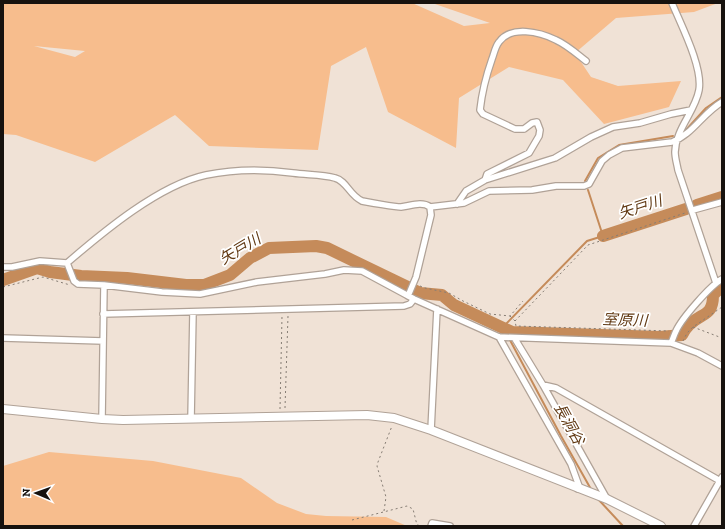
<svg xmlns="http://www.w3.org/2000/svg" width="725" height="529" font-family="'Zilla Slab','Noto Sans JP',serif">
<rect width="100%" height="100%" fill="#f0e2d6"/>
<path fill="#f7bd8d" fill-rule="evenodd" d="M3,3H412L464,26L490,23L432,3H718L694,12L616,18L575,53L591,77L618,86L681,81L669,107L604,124L563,80L509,67L459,98L456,148L388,112L366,47L331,66L318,150L209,146L175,115L95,162L16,135L3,134ZM34,46L85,51L75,57Z
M49,452L153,461L241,478L277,503L306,514L326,516L386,517L407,526H3V466Z"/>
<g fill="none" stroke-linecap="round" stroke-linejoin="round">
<path stroke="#c58b5a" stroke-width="2" d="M685,131L706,108L722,97
M585,181L598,158L619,145L673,136
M588,190L603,236L587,241L503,327L561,436L592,491
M598,499L623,526"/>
<path stroke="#c58b5a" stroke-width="12" d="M697,205L722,197
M603,236L686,209
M3,280L37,268L50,272L81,276L127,278L186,285H204L230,275L250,258L269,248L316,246L327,248L420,293L442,295L454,305L512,332L660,337L682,335C684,331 686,328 689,325C702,312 713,317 713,295L722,286"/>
<g stroke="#b0a297" stroke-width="8">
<path id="street" d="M672,3C681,25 703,67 699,90C695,112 676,128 675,152C675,158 677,164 678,170L716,283
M485,180L555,158L591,137L613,127L640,123L671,114L691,110
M457,204L466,191L485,180L487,174L529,153L539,136L540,130L537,122L532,123L524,129H515L483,114L480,110C482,92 486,76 492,59C494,54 495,47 499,42C511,25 540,32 556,40C567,45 577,54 586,61
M693,210L722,202
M67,263L74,281L78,284L104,285L162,292L200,294L257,282L325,274L344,270L362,271L414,299L499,337L671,343L698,353L722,366
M3,267H12L40,261L67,263C103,232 159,185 206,175C235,169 264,169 293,173C307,175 322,174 335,178C347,181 349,195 362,201C366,202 396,207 401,207C410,206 422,201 430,207L464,203L489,191L532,190L556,186H584L589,184L602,161L609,155L622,148L672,142C692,135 703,113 722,102
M408,296L416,277L431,215L430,207
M103,314L404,306L410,304L414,299
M499,337L571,464L579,486L578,489
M3,338L103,341
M515,339L543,385L556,388L722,482
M671,343C673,339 674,335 676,331C682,318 710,286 722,279
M543,385L607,499
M102,419L104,285
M191,419L193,312
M431,430L437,309
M431,526L432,523L450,526
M694,526L722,477"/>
</g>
<g stroke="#b0a297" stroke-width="10">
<path id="secondary" d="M3,409L102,419L123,420L367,415L394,418L431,430L607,499L661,526"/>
</g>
<path stroke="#867d74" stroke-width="1" stroke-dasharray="2 3" stroke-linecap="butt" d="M420,286L425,288L449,293L463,301L490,314L510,316L523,301
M3,287L43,277L70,285
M510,316L515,321L516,326L669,331
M515,321L588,245L685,213
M693,327L722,338
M683,341L687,333L693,327L722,307
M285,408L288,316
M280,409L282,316
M384,511L386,497L377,466L378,462L392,426
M352,520L407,506L413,509L417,525L422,526"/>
<use href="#street" stroke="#fff" stroke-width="5.5"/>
<use href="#secondary" stroke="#fff" stroke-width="8"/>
</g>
<g text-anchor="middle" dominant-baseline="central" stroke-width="3.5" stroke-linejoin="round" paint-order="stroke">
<g font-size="15" font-style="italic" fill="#613913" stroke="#fff">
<text transform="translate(640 207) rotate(-18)">矢戸川</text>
<text transform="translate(240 249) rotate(-31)">矢戸川</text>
<text transform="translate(625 320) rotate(2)">室原川</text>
<text transform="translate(569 424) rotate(61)">長洞谷</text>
</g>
</g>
<rect width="725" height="529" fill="none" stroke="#17120e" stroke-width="8"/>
<g transform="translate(36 493) rotate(272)" stroke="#ffffff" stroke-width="3" paint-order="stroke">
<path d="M0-3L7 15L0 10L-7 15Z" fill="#17120e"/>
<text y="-6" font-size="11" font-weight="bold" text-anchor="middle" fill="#17120e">N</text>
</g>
</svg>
